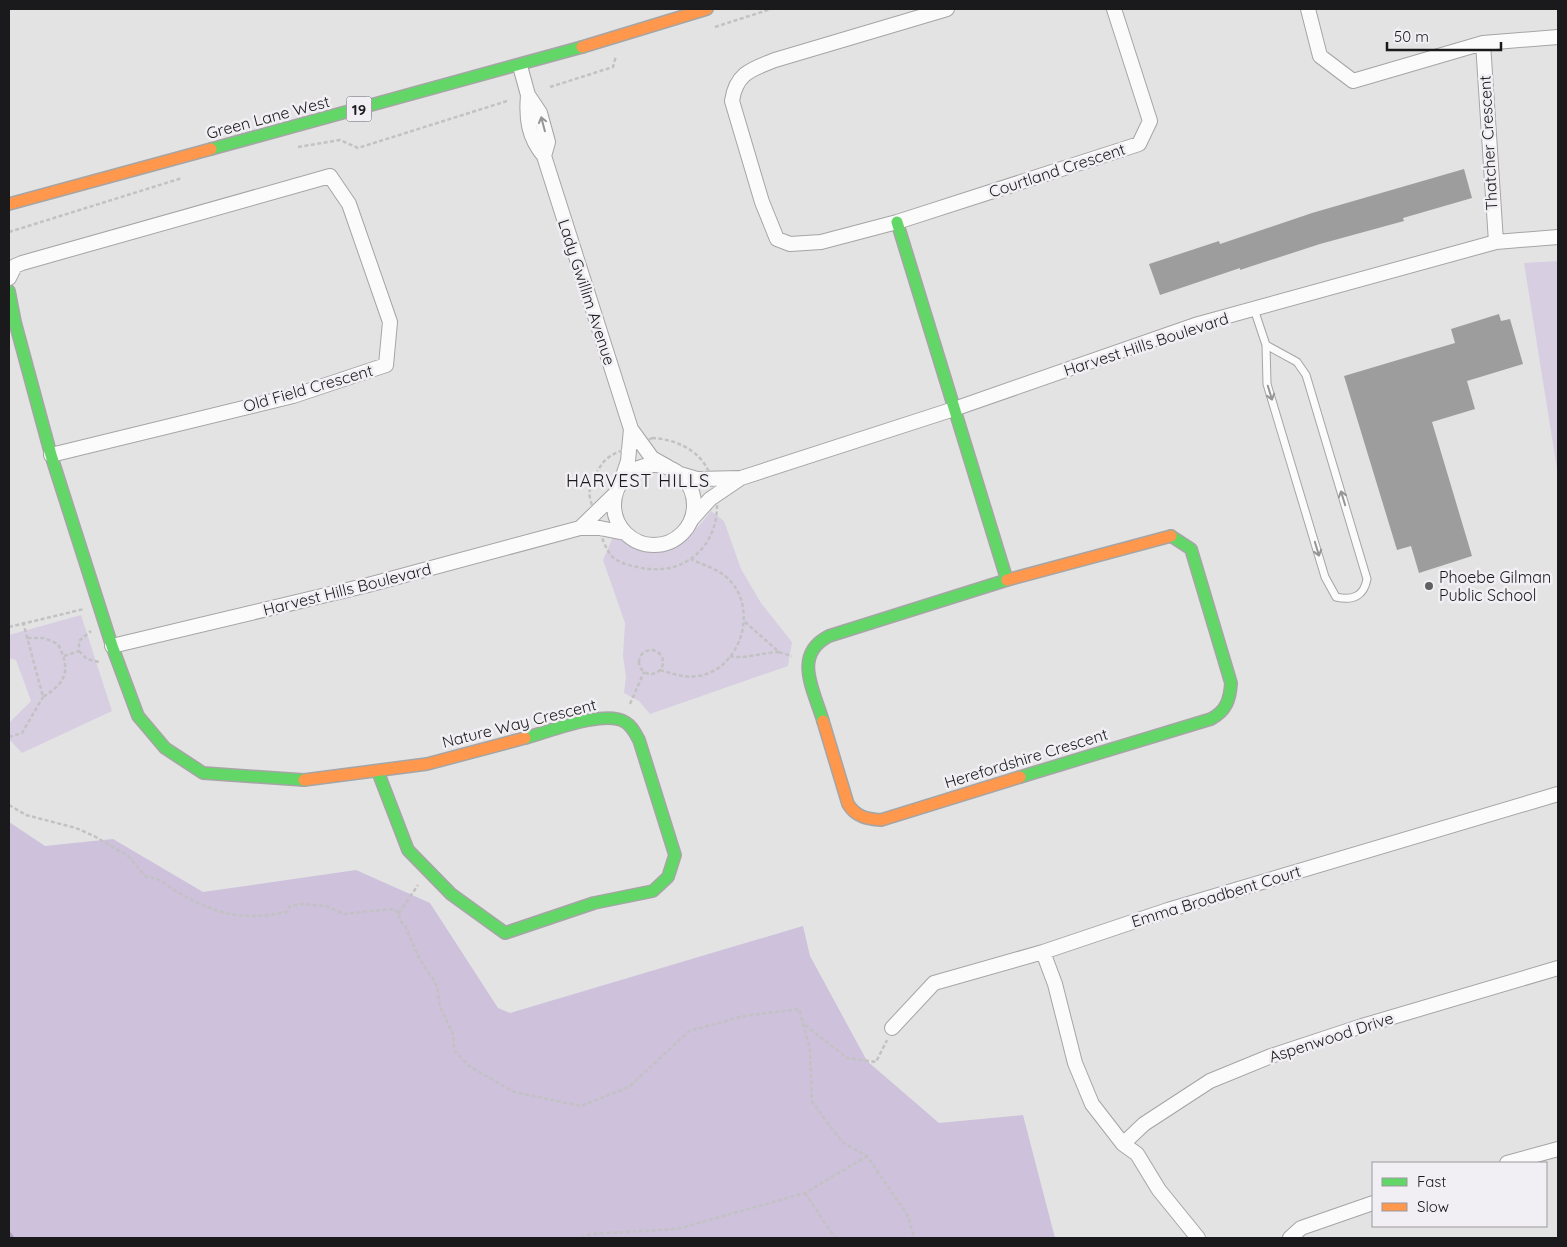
<svg xmlns="http://www.w3.org/2000/svg" width="1567" height="1247" font-family="Quicksand,sans-serif">
<rect width="100%" height="100%" fill="#e3e3e4"/>
<path fill="#d7cee2" d="M1558,261V475L1524,263Z
M711,511L724,521L741,569L761,603L792,642L788,666L650,714L639,701L624,693L626,677L623,656L625,623L603,560L614,535C661,563 679,552 711,511Z
M81,615L112,711L22,753L9,739V723L31,701L16,660L9,658V635Z"/>
<path fill="#cdc1dc" d="M9,822L45,846L113,839L203,892L356,870L430,903L498,1008L510,1013L803,926L810,956L867,1061L939,1123L1023,1115L1055,1238H9Z"/>
<g fill="none" stroke-linecap="round" stroke-linejoin="round">
<path stroke="#ab9cbc" stroke-width="4.5" d="M9,1234L12,1238"/>
</g>
<path fill="#9d9d9e" d="M1464,169L1472,198L1403,218L1404,221L1320,244L1240,270V268L1160,295L1149,264L1219,241L1220,244L1312,213Z
M1499,314L1501,321L1510,319L1523,364L1467,381L1475,409L1432,422L1472,556L1419,573L1411,546L1397,550L1344,376L1455,343L1451,329Z"/>
<g fill="none" stroke-linecap="round" stroke-linejoin="round">
<g stroke="#a5a5a6" stroke-width="9">
<path id="lane" d="M1254,309L1266,345L1267,384L1325,577L1336,597C1353,601 1364,596 1367,579L1306,375L1297,362L1266,345"/>
</g>
<g stroke="#a5a5a6" stroke-width="16">
<path id="street" d="M947,9L775,60C752,69 736,73 732,101L762,202L777,239L790,244L821,242L897,222L1139,144L1150,121L1114,9
M1308,9L1320,56L1353,81L1483,43L1558,37
M1483,43L1496,242
M520,66L528,95L540,113L548,142L544,156
M528,95C526,118 528,137 544,156L631,429L652,458L668,467
M9,278L15,266L22,263L330,176L349,204L390,322L386,365L293,396L51,455
M614 505a40 40 0 1 1 80 0a40 40 0 1 1-80 0Z
M680,474L697,479L740,478
M621,482L628,461L631,429
M692,519L710,499L741,478L954,409L1195,325L1496,242L1558,237
M580,528L615,494
M112,646L368,585L580,528H600L625,533
M1043,952L1055,984L1075,1063L1092,1104L1123,1144L1137,1154L1159,1190L1198,1238
M892,1028L934,983L1043,952L1168,910L1558,794
M1123,1144L1144,1124L1210,1081L1271,1056L1362,1026L1558,968
M1507,1163L1558,1149
M1290,1238L1301,1228L1373,1203"/>
</g>
<g stroke="#a5a5a6" stroke-width="14">
<path id="fast" d="M211,149L582,47
M9,291L15,322L51,455L112,646L138,716L165,748L203,773L304,780
M823,721C814,690 792,655 829,636L1007,580L897,222
M378,772L408,850L451,894L505,933L594,903L653,891L668,877L675,855L639,740C635,733 632,726 625,722C605,709 548,732 525,738
M1020,777L1211,719C1226,711 1230,700 1231,683L1191,549L1171,536"/>
</g>
<g stroke="#a5a5a6" stroke-width="14">
<path id="slow" d="M582,47L707,9
M9,204L211,149
M1007,580L1171,536
M823,721L848,804C856,817 867,819 881,820L1020,777
M304,780L427,764L525,738"/>
</g>
<path stroke="#c3c2c3" stroke-width="2.5" stroke-dasharray="4 2.5" stroke-linecap="butt" d="M715,27L771,9
M550,87L613,67L616,56
M298,147L340,140L358,148L507,101
M9,232L182,178
M652,438C674,439 698,449 708,470C735,523 698,582 637,567C627,565 616,562 610,554C601,541 592,508 589,493C604,446 613,458 652,438Z
M23,622L43,697C67,682 71,670 58,644L44,638H27
M9,627L84,609
M639 662a12 12 0 1 1 24 0a12 12 0 1 1-24 0Z
M79,651L87,659L99,662
M779,652L792,656
M64,656L79,651V641L91,631
M730,656C743,660 764,652 779,652L744,621
M660,670C674,674 684,678 698,676C743,669 760,604 725,576C714,567 702,565 691,559
M630,704L644,672
M9,737L22,733L43,697
M9,805L26,815L76,828L94,836L128,856L146,877C161,877 167,886 179,893C218,915 242,921 287,912L290,906L304,904L326,906L344,914L392,909L399,913L400,921L405,925L418,956L437,986L440,1007L453,1034L454,1050L469,1066L514,1092L581,1106L629,1087L689,1031L744,1016L799,1009L810,1049L812,1102L842,1142L867,1156L908,1216L914,1238
M399,913L418,885
M805,1025L847,1058L876,1062L887,1040
M805,1193L835,1238
M581,1238L591,1234L677,1229L805,1193L867,1156"/>
<use href="#lane" stroke="#fbfbfb" stroke-width="7"/>
<use href="#street" stroke="#fbfbfb" stroke-width="14"/>
<use href="#fast" stroke="#63d668" stroke-width="11"/>
<use href="#slow" stroke="#ff974d" stroke-width="11"/>
</g>
<defs><path id="oneway-shaft" d="M-6 0H5M1.5-3L5.5 0L1.5 3" fill="none" stroke-width="1.6" stroke-linecap="round" stroke-linejoin="round" transform="scale(1.25)"/></defs>
<g stroke="#969596">
<use href="#oneway-shaft" transform="translate(543 124) rotate(-105)"/>
<use href="#oneway-shaft" transform="translate(1270 393) rotate(73)"/>
<use href="#oneway-shaft" transform="translate(1343 498) rotate(-107)"/>
<use href="#oneway-shaft" transform="translate(1317 549) rotate(73)"/>
</g>
<circle fill="#606061" stroke="#f1eff3" stroke-width="2" cx="1429" cy="586" r="5"/>
<g text-anchor="middle" dominant-baseline="central" stroke-width="5" stroke-linejoin="round" paint-order="stroke">
<rect fill="#f1eff3" stroke="#5a595c" stroke-width="1" x="346.5" y="96.5" width="25" height="25" rx="4"/>
<g font-size="15" font-weight="bold" fill="#1a191b">
<text x="359" y="109">19</text>
</g>
<g font-size="16" fill="#1a191b" stroke="#f1eff3">
<text transform="translate(268 117) rotate(-15)">Green Lane West</text>
<text transform="translate(1488 143) rotate(-93)">Thatcher Crescent</text>
<text transform="translate(1057 170) rotate(-18)">Courtland Crescent</text>
<text transform="translate(587 292) rotate(72)">Lady Gwillim Avenue</text>
<text transform="translate(1146 344) rotate(-18)">Harvest Hills Boulevard</text>
<text transform="translate(308 388) rotate(-16)">Old Field Crescent</text>
<text transform="translate(347 589) rotate(-14)">Harvest Hills Boulevard</text>
<text transform="translate(519 723) rotate(-14)">Nature Way Crescent</text>
<text transform="translate(1026 758) rotate(-17)">Herefordshire Crescent</text>
<text transform="translate(1216 896) rotate(-17)">Emma Broadbent Court</text>
<text transform="translate(1331 1037) rotate(-18)">Aspenwood Drive</text>
</g>
<g font-size="16" fill="#1a191b" stroke="#f1eff3" text-anchor="start">
<text x="1439" y="577">Phoebe Gilman<tspan x="1439" dy="18">Public School</tspan></text>
</g>
<g font-size="18" letter-spacing="1" fill="#1a191b" stroke="#f1eff3">
<text x="638" y="480">HARVEST HILLS</text>
</g>
</g>
<rect width="1567" height="1247" fill="none" stroke="#1a191b" stroke-width="20"/>
<rect x="1372" y="1162" width="175" height="65" fill="#f1eff3" stroke="#9b999d"/>
<rect x="1382" y="1178" width="25" height="8" fill="#63d668" stroke="#9b999d"/>
<text x="1417" y="1187" font-size="15" fill="#1a191b">Fast</text>
<rect x="1382" y="1203" width="25" height="8" fill="#ff974d" stroke="#9b999d"/>
<text x="1417" y="1212" font-size="15" fill="#1a191b">Slow</text>
<path d="M1387 42v8h114v-8" fill="none" stroke="#1a191b" stroke-width="2.5"/>
<text x="1394" y="42" font-size="15" fill="#1a191b" stroke="#f1eff3" stroke-width="4" paint-order="stroke">50 m</text>
</svg>
